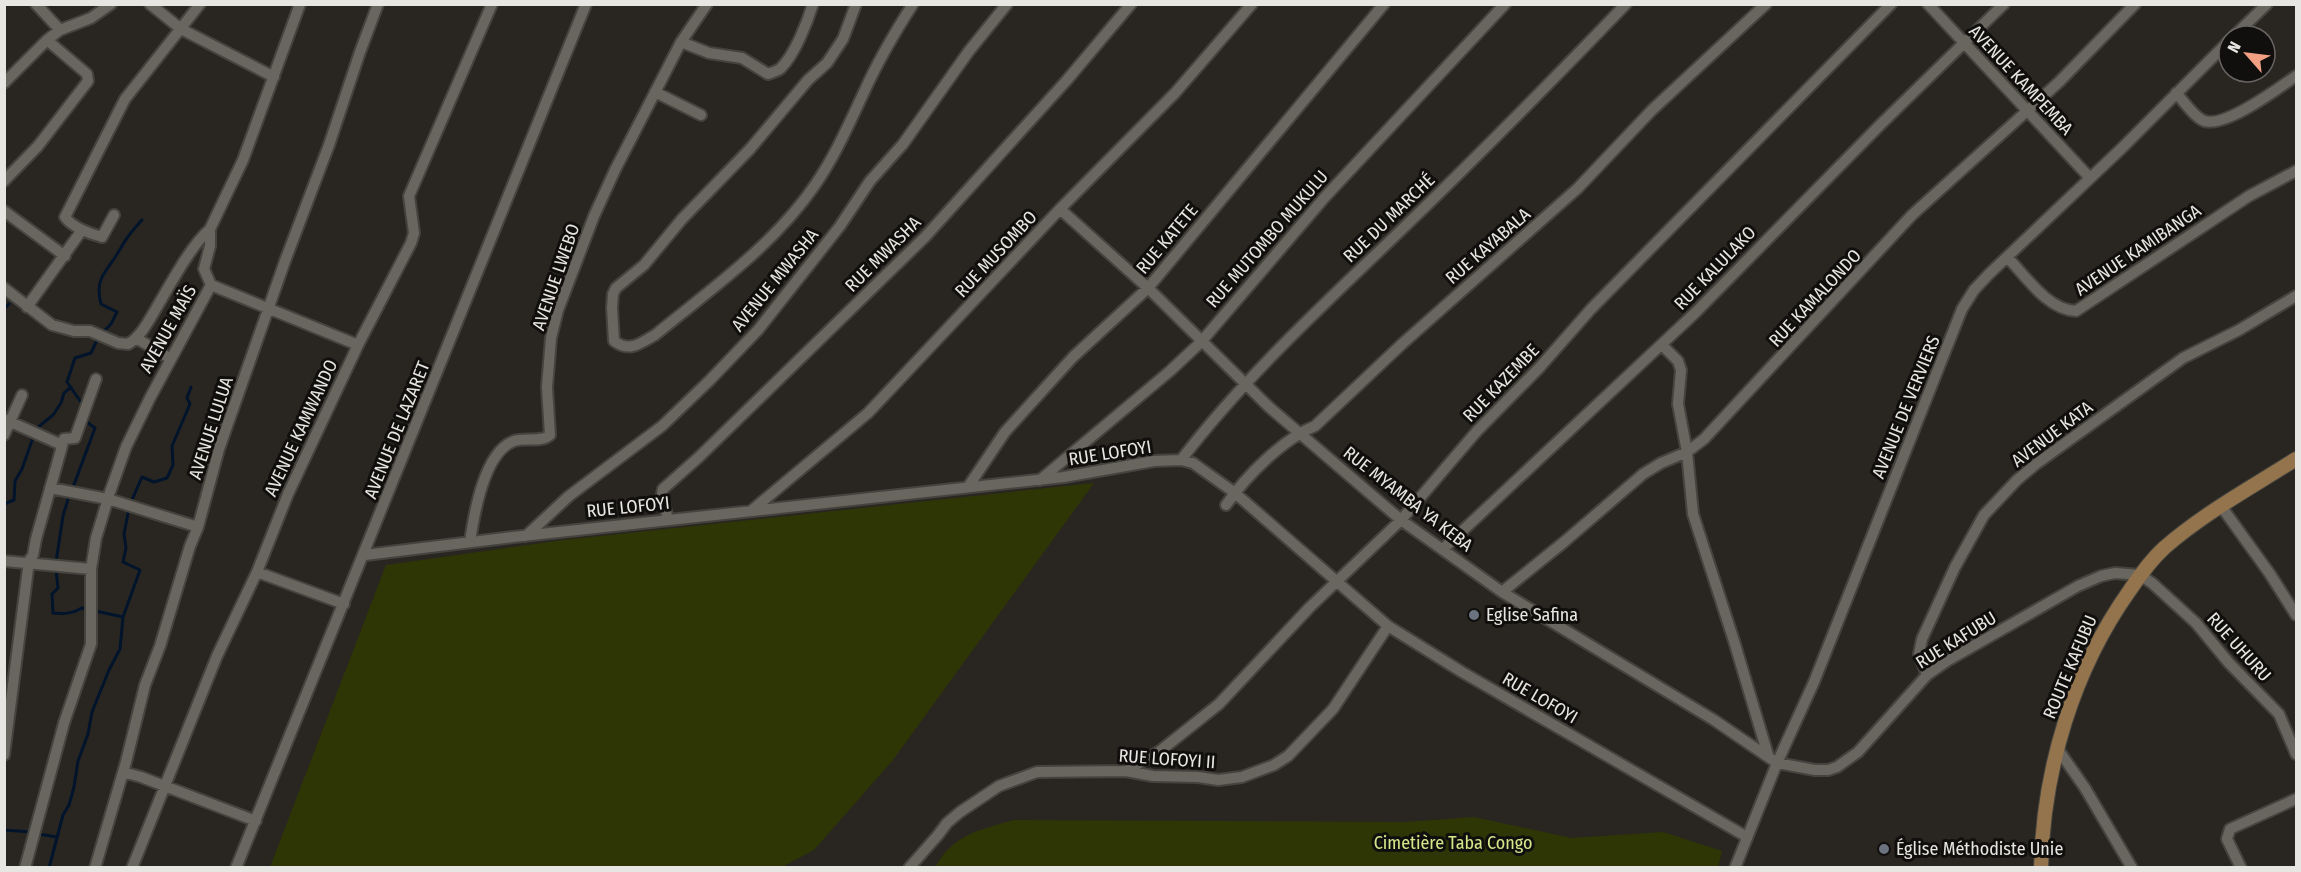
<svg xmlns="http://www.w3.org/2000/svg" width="2301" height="872" font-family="'Fira Sans Condensed',sans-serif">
<rect width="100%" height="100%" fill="#292621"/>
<path fill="#2e3605" d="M1094,483L893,760L814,850L782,867H270L386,565L563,540Z
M1474,817L1572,838L1663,832L1722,851L1718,868L935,867C954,834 979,830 1014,820L1405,822Z"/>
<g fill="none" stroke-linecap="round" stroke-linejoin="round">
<path stroke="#01142b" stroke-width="3" d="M4,309L9,304
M102,333L111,324L117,312L101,304C94,277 107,272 119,251C127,237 131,232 142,220
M83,405L67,382L75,358L91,353L98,338
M72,490L95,428L84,420
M131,502L142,477L154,482L167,478L173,465L172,446L190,404L187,398L191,387
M4,504L14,500L15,481L22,469L36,429L53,415L61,403L64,393L71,387
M56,562L63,516L69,496
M56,569L58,588L52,594L53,613C64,614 72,614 82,608L123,617
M4,830L31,832
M38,834L57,837
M49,868L63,815L69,805L74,787L78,761L88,734L92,712L109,670L120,649L123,617L140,570L123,562L126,548L124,534L129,508"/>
<g stroke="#45433e" stroke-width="14">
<path id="minor" d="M36,4L60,30
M150,4L181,29L274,77
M856,4L843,39L827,63L808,80L750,149L682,219L644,265L616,288L613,294L612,308L614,341C630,353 640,343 655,335C711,289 774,245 815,185C835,156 849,124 864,92C878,61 895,32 913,4
M1928,4L2090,178
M2234,36L2267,4
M681,42L709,53L742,58L768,74C773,72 778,71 781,68C795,54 807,23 813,4
M4,83L47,40L60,30L91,18L111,4
M655,92L701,115
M2176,93C2184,101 2192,115 2202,120C2222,131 2280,87 2296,76
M4,181L38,146L88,81L87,74L47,40
M1060,209L1148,288L1269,407L1401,520L1502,592L1714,720L1777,763L1815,770H1828L1837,767L1858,752L1927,675L1947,661L2078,586L2101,576L2115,573L2140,575L2152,583L2196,623L2229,663L2279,714L2296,754
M4,211L65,256
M114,215L102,237C90,234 72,227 65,217L125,99L200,4
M2007,257C2026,276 2047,310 2076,311L2249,196L2296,171
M211,285L204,269L210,246V229L243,160L300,4
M211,285L358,345
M4,288L52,325L74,331H90L118,343L128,344C141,337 149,320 157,307C170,285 191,245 210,229
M27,307L82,230
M136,338L171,359
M1662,345L1678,361L1681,370L1678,404L1687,452L1693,514L1734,641L1768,755
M4,419L62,445
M4,435L22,395
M1181,460C1244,378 1320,308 1394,237C1473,161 1550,83 1626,4
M1040,480L1170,371L1201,342L1325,197L1505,4
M968,487L1005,432L1073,357L1148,288L1384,4
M50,488L108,499L198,527
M1226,505C1246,476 1283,439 1315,426L1402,344L1578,188L1652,110L1766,4
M2221,506L2270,574L2296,615
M751,511L868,413L1060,209L1175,93L1252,4
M668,520L662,494L663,489L699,457L925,237L1067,80L1131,4
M526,536L569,496L662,426L709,381L758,330L840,226L870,181L903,144L969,51L1007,4
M470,542C474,514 484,452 514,441C525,437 541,443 550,435L547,387L551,338L558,310L594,216L615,170L681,42L707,4
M1443,549L1695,313L1880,125L2004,4
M365,555L513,537L1064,477L1154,461L1181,460L1193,463L1235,493L1388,626L1462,672L1747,837
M4,561L91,569
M257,572L344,604
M1502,592L1564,542L1643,474L1661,463L1687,452L1704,439L1912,215L2059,82L2135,4
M1927,675L1919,654L1922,639L1955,567L1984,515L2017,480L2036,464L2183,358L2239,330L2296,296
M2057,748L2085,788L2132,868
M4,755L29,561L33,555L36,539L64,439L75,438L96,379
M1126,771L1160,751L1219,704L1310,607L1401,520L1477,431L1540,367L1591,309L1891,4
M123,772L141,777L256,821
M25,868L64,723L91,644V569L96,538L110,492L126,447L150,398L211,285
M95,868L126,762L145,685L160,646L190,546L198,527L219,449L285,261L329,145L360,52L378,4
M132,868L217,656L257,572L288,494L358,345L411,243L414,233L409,196L492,4
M236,868L586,4
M909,868L938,835L947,823L960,812L999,786L1037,772L1126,771L1153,776L1198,777L1218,780L1242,777L1274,765L1288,756L1333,709L1388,626
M1735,868L1777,763L1814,682L1962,309L1974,290L1989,274L2123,147L2229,41
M2241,868L2227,839L2230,829L2296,799"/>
</g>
<g stroke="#45433e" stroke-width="16">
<path id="major" d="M2041,868C2043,770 2073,670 2130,590C2140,575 2151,560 2164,548C2204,513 2252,487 2296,459"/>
</g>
<use href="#minor" stroke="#69655f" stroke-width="10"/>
<use href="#major" stroke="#93744c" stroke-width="14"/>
</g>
<g fill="#6b7280" stroke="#110f0d" stroke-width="2">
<circle cx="1474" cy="615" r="6"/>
<circle cx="1884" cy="849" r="6"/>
</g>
<g text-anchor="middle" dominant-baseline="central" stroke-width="6" stroke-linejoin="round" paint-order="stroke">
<g font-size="18" fill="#e8e6e3" stroke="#110f0d">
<text transform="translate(2021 80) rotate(47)">AVENUE KAMPEMBA</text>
<text transform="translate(1389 218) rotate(-44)">RUE DU MARCHÉ</text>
<text transform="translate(1167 239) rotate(-50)">RUE KATETE</text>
<text transform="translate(1267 239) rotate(-49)">RUE MUTOMBO MUKULU</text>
<text transform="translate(1488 246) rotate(-41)">RUE KAYABALA</text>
<text transform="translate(2138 250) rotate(-34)">AVENUE KAMIBANGA</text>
<text transform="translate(883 254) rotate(-45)">RUE MWASHA</text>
<text transform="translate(996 254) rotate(-47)">RUE MUSOMBO</text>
<text transform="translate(1715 268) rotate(-46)">RUE KALULAKO</text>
<text transform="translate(556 277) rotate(-71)">AVENUE LWEBO</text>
<text transform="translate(775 280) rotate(-51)">AVENUE MWASHA</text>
<text transform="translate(1815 298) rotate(-47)">RUE KAMALONDO</text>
<text transform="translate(168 329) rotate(-61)">AVENUE MAÏS</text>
<text transform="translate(1501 383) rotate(-46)">RUE KAZEMBE</text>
<text transform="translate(1906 407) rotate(-68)">AVENUE DE VERVIERS</text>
<text transform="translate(211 428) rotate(-72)">AVENUE LULUA</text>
<text transform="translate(301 428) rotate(-65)">AVENUE KAMWANDO</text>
<text transform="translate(397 430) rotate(-68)">AVENUE DE LAZARET</text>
<text transform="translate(2052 434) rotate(-37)">AVENUE KATA</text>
<text transform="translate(1110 453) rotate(-9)">RUE LOFOYI</text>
<text transform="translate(1408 499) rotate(38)">RUE MYAMBA YA KEBA</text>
<text transform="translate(628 507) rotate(-6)">RUE LOFOYI</text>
<text transform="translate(1956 640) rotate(-32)">RUE KAFUBU</text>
<text transform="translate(2239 647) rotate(48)">RUE UHURU</text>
<text transform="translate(2070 667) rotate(-67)">ROUTE KAFUBU</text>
<text transform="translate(1540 698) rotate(30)">RUE LOFOYI</text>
<text transform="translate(1167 759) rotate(4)">RUE LOFOYI II</text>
</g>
<g font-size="18" fill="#e8e6e3" stroke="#110f0d" text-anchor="start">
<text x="1486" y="615">Eglise Safina</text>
<text x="1896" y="849">Église Méthodiste Unie</text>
</g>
<g font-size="18" fill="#d4e88a" stroke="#110f0d">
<text x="1453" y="843">Cimetière Taba Congo</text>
</g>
</g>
<rect width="2301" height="872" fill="none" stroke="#e8e6e3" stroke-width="12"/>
<g transform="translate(2247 54) rotate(298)"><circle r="28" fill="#110f0d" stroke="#676563" stroke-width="1.5"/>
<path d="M0-4.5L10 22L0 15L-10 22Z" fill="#f39f83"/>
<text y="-9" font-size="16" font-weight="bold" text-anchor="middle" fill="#e8e6e3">N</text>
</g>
</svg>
